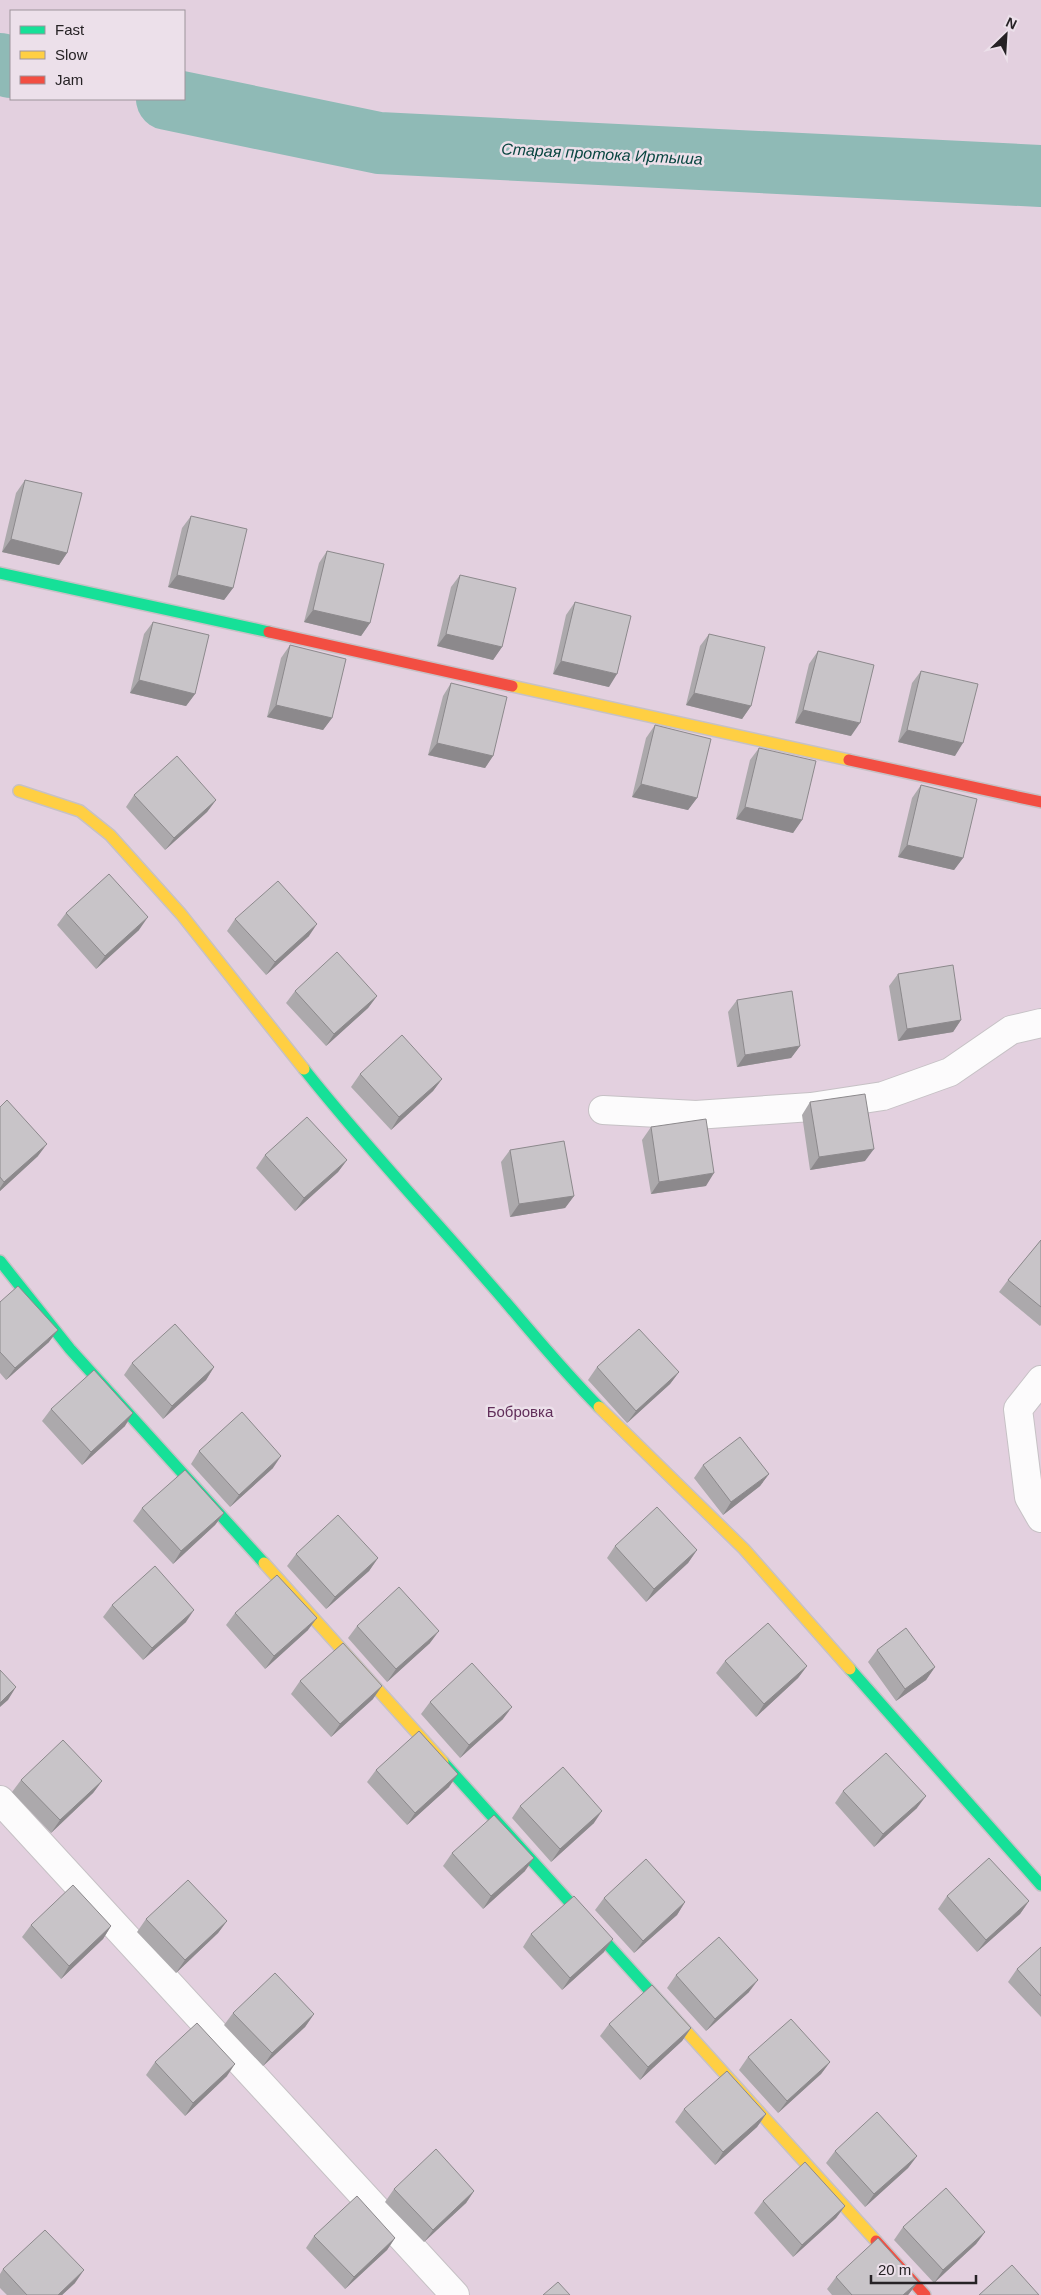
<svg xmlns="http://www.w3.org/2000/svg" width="1041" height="2295" font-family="Arial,sans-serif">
<rect width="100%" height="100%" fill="#e9e3e8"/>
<path fill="#e3d0df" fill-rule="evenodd" d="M0,0H1041V2295H0ZM11,11H184V99H11Z"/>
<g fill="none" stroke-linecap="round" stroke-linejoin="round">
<path stroke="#8fbab6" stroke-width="62" d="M0,64L11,67
M167,99L379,143L1041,176"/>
<g stroke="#c6c1c5" stroke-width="30">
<path id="street" d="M603,1110L696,1115L811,1107L883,1096L950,1072L1011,1030L1041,1023
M1041,1380L1018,1409L1029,1497L1041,1518
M0,1800L455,2295"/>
</g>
<g stroke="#c6c1c5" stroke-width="14">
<path id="fast" d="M0,573L269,632
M304,1069C361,1141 423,1207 483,1276C522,1320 558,1366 599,1407
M0,1261L70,1349L264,1563
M850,1669L1041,1885
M443,1762L668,2011"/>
</g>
<g stroke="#c6c1c5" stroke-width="14">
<path id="slow" d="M512,686L849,760
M19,791L80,811L110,835L181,914L304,1069
M599,1407L744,1549L850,1669
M264,1563L443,1762
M668,2011L876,2241"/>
</g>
<g stroke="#c6c1c5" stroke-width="14">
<path id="jam" d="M269,632L512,686
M849,760L1041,802
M876,2241L925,2295"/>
</g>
<use href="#street" stroke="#fcfbfc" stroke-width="28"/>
<use href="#fast" stroke="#16e098" stroke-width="11"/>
<use href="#slow" stroke="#ffcf43" stroke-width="11"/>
<use href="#jam" stroke="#f24e42" stroke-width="11"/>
</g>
<path fill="#aca9ac" d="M25,480L67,553L59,565L2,552L16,493Z
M191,516L233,588L224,600L168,587L182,528Z
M327,551L370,623L361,636L304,622L319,563Z
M460,575L502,647L493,660L437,646L451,587Z
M575,602L609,687L553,674L566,615Z
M153,622L195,694L186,706L130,693L144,634Z
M709,634L751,706L742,719L686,705L700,646Z
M290,645L332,718L323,730L267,717L281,658Z
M818,651L851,736L795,723L809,664Z
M921,671L955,756L898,742L912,683Z
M451,683L493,756L485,768L428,755L443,696Z
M655,725L697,798L688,810L632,797L646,738Z
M759,748L802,820L793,833L736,819L750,760Z
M921,785L963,858L954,870L898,857L912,798Z
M134,795L216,800L207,812L165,850L126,807Z
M66,913L139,930L96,969L57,925Z
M235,919L309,936L266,975L227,931Z
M898,974L961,1020L953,1032L898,1041L889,986Z
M295,991L377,996L368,1008L326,1046L286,1003Z
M737,1000L800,1046L791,1058L737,1067L728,1012Z
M360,1074L442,1079L433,1091L391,1130L351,1087Z
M810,1102L865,1161L810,1170L802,1115Z
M0,1107L38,1156L0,1191Z
M651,1127L706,1186L651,1194L642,1140Z
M510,1150L574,1196L565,1208L510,1217L501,1162Z
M265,1155L347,1160L338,1172L295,1211L256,1168Z
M1041,1240V1325L1040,1326L999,1292L1008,1280Z
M0,1302L49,1342L6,1380L0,1373Z
M132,1363L214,1367L206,1380L163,1419L124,1375Z
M597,1367L679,1372L670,1384L627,1423L588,1380Z
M51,1409L125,1426L82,1465L42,1421Z
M199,1451L273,1468L230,1507L191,1464Z
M703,1465L769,1474L760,1486L723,1515L694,1478Z
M142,1508L224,1513L215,1525L173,1564L133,1521Z
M615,1546L697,1550L688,1563L646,1602L607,1558Z
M296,1554L378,1558L369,1571L326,1609L287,1566Z
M112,1605L186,1622L143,1660L103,1617Z
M235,1613L308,1630L265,1669L226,1625Z
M357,1626L430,1643L387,1682L348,1638Z
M877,1650L935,1667L926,1680L896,1701L868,1662Z
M725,1661L807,1666L798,1678L756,1717L716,1673Z
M300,1681L373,1699L331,1737L291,1694Z
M430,1702L503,1719L460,1758L421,1714Z
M376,1770L449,1787L407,1825L367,1782Z
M21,1780L102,1781L93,1793L51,1833L12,1792Z
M843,1791L917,1808L874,1847L835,1803Z
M520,1806L594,1823L551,1862L512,1818Z
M452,1853L525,1871L483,1909L443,1866Z
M947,1896L1029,1901L1020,1914L977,1952L938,1909Z
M604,1898L685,1902L677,1915L634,1953L595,1910Z
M146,1919L227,1921L218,1933L176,1973L137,1932Z
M31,1925L111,1926L103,1939L61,1979L22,1937Z
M531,1934L604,1952L562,1990L523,1947Z
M1041,1947V2017L1008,1982L1017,1969Z
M676,1975L749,1992L706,2031L667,1988Z
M233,2013L314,2014L305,2027L263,2066L224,2025Z
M609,2024L691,2028L682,2041L640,2080L600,2036Z
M748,2057L830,2062L821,2074L778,2113L739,2070Z
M155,2062L227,2076L185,2116L146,2075Z
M684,2109L766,2114L757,2127L715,2165L675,2122Z
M835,2151L917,2156L908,2168L865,2207L826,2163Z
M394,2189L474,2191L466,2203L424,2242L385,2202Z
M763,2201L845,2206L836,2218L793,2257L754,2213Z
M903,2227L985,2232L976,2244L934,2283L894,2240Z
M314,2236L395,2238L387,2250L345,2289L306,2248Z
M3,2269L75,2283L62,2295H7L0,2288V2274Z
M836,2277L918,2282L908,2295H832L827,2289Z"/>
<path fill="#8c898c" d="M11,539L67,553L59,565L2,552Z
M177,575L233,588L224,600L168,587Z
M313,610L370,623L361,636L304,622Z
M446,634L502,647L493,660L437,646Z
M561,661L617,674L609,687L553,674Z
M139,680L195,694L186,706L130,693Z
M694,693L751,706L742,719L686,705Z
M276,705L332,718L323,730L267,717Z
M803,710L860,723L851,736L795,723Z
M907,730L963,743L955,756L898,742Z
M437,743L493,756L485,768L428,755Z
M641,784L697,798L688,810L632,797Z
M216,800L207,812L165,850L174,838Z
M745,807L802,820L793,833L736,819Z
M907,845L963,858L954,870L898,857Z
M148,917L139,930L96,969L105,956Z
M317,924L309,936L266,975L275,962Z
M377,996L368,1008L326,1046L334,1034Z
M961,1020L953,1032L898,1041L907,1029Z
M800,1046L791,1058L737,1067L745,1055Z
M442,1079L433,1091L391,1130L399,1117Z
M47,1144L38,1156L0,1191V1188L4,1182Z
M874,1149L865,1161L810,1170L819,1157Z
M347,1160L338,1172L295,1211L304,1198Z
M714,1173L706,1186L651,1194L659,1182Z
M574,1196L565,1208L510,1217L519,1204Z
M58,1330L49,1342L6,1380L15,1368Z
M214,1367L206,1380L163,1419L172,1406Z
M679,1372L670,1384L627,1423L636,1411Z
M133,1413L125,1426L82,1465L91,1452Z
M281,1456L273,1468L230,1507L239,1495Z
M769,1474L760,1486L723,1515L731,1502Z
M224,1513L215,1525L173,1564L181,1551Z
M697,1550L688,1563L646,1602L654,1589Z
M378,1558L369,1571L326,1609L335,1597Z
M194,1610L186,1622L143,1660L152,1648Z
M317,1618L308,1630L265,1669L274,1656Z
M439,1631L430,1643L387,1682L396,1669Z
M807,1666L798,1678L756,1717L764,1704Z
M935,1667L926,1680L896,1701L905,1689Z
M382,1686L373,1699L331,1737L340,1724Z
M16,1687L8,1700L0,1707V1703Z
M512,1707L503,1719L460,1758L469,1745Z
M458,1774L449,1787L407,1825L415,1813Z
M102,1781L93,1793L51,1833L60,1820Z
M926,1796L917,1808L874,1847L883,1834Z
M602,1811L594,1823L551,1862L560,1849Z
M534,1858L525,1871L483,1909L491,1896Z
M1029,1901L1020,1914L977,1952L986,1940Z
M685,1902L677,1915L634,1953L643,1941Z
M227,1921L218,1933L176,1973L185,1960Z
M111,1926L103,1939L61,1979L69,1966Z
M613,1939L604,1952L562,1990L570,1978Z
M758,1980L749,1992L706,2031L715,2019Z
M314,2014L305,2027L263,2066L272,2053Z
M691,2028L682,2041L640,2080L648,2067Z
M830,2062L821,2074L778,2113L787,2101Z
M235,2064L227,2076L185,2116L193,2103Z
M766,2114L757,2127L715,2165L723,2152Z
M917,2156L908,2168L865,2207L874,2194Z
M474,2191L466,2203L424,2242L433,2230Z
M845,2206L836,2218L793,2257L802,2245Z
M985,2232L976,2244L934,2283L943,2270Z
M395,2238L387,2250L345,2289L354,2277Z
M84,2270L75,2283L62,2295H58Z
M918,2282L908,2295H903Z"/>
<path fill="#c8c4c8" stroke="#8c898c" d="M25,480L82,493L67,553L11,539Z
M191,516L247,529L233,588L177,575Z
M327,551L384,564L370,623L313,610Z
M460,575L516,588L502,647L446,634Z
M575,602L631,616L617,674L561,661Z
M153,622L209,635L195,694L139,680Z
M709,634L765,647L751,706L694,693Z
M290,645L346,659L332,718L276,705Z
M818,651L874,665L860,723L803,710Z
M921,671L978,684L963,743L907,730Z
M451,683L507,697L493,756L437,743Z
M655,725L711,739L697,798L641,784Z
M759,748L816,761L802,820L745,807Z
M177,756L216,800L174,838L134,795Z
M921,785L977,799L963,858L907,845Z
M109,874L148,917L105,956L66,913Z
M278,881L317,924L275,962L235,919Z
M337,952L377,996L334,1034L295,991Z
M953,965L961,1020L907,1029L898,974Z
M792,991L800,1046L745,1055L737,1000Z
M402,1035L442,1079L399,1117L360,1074Z
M865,1094L874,1149L819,1157L810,1102Z
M7,1100L47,1144L4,1182L0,1177V1107Z
M307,1117L347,1160L304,1198L265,1155Z
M706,1119L714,1173L659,1182L651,1127Z
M564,1141L574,1196L519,1204L510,1150Z
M1041,1240V1307L1008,1280Z
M18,1286L58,1330L15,1368L0,1352V1302Z
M175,1324L214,1367L172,1406L132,1363Z
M639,1329L679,1372L636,1411L597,1367Z
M94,1370L133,1413L91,1452L51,1409Z
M242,1412L281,1456L239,1495L199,1451Z
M740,1437L769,1474L731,1502L703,1465Z
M185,1470L224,1513L181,1551L142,1508Z
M657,1507L697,1550L654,1589L615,1546Z
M338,1515L378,1558L335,1597L296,1554Z
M155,1566L194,1610L152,1648L112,1605Z
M277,1575L317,1618L274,1656L235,1613Z
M399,1587L439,1631L396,1669L357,1626Z
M768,1623L807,1666L764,1704L725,1661Z
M906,1628L935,1667L905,1689L877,1650Z
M343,1643L382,1686L340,1724L300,1681Z
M472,1663L512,1707L469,1745L430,1702Z
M0,1670L16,1687L0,1703Z
M419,1731L458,1774L415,1813L376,1770Z
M63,1740L102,1781L60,1820L21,1780Z
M886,1753L926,1796L883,1834L843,1791Z
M563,1767L602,1811L560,1849L520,1806Z
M494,1815L534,1858L491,1896L452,1853Z
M989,1858L1029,1901L986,1940L947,1896Z
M646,1859L685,1902L643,1941L604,1898Z
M188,1880L227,1921L185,1960L146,1919Z
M73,1885L111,1926L69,1966L31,1925Z
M574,1896L613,1939L570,1978L531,1934Z
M719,1937L758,1980L715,2019L676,1975Z
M1041,1947V1996L1017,1969Z
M275,1973L314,2014L272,2053L233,2013Z
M652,1985L691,2028L648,2067L609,2024Z
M791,2019L830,2062L787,2101L748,2057Z
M197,2023L235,2064L193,2103L155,2062Z
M727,2071L766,2114L723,2152L684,2109Z
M877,2112L917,2156L874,2194L835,2151Z
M436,2149L474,2191L433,2230L394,2189Z
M805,2162L845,2206L802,2245L763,2201Z
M946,2188L985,2232L943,2270L903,2227Z
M357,2196L395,2238L354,2277L314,2236Z
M45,2230L84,2270L58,2295H27L3,2269Z
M878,2238L918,2282L903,2295H852L836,2277Z
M1012,2265L1039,2295H979Z
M558,2282L570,2295H543Z"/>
<g text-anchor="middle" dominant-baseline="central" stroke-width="5" stroke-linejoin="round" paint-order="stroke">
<g font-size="15" fill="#612e5a" stroke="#ece0ea">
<text x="520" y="1411">Бобровка</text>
</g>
<g font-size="16" font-style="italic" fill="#094641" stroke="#ece0ea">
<text transform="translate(602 154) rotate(3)">Старая протока Иртыша</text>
</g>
</g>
<rect x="10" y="10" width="175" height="90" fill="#ece0ea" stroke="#9d949b"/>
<rect x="20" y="26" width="25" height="8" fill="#16e098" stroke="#9d949b"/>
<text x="55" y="35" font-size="15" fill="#262225">Fast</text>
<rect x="20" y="51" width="25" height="8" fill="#ffcf43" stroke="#9d949b"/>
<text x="55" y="60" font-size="15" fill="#262225">Slow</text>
<rect x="20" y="76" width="25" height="8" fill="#f24e42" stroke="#9d949b"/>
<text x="55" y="85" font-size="15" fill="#262225">Jam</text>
<g transform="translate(1006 35) rotate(25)" stroke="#ece0ea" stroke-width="4" paint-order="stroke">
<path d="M0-4L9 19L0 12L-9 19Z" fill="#262225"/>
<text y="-8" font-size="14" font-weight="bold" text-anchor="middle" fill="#262225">N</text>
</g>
<path d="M871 2275v8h105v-8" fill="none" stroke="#262225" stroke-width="2.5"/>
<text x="878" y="2275" font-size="15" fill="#262225" stroke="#ece0ea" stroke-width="4" paint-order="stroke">20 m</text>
</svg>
